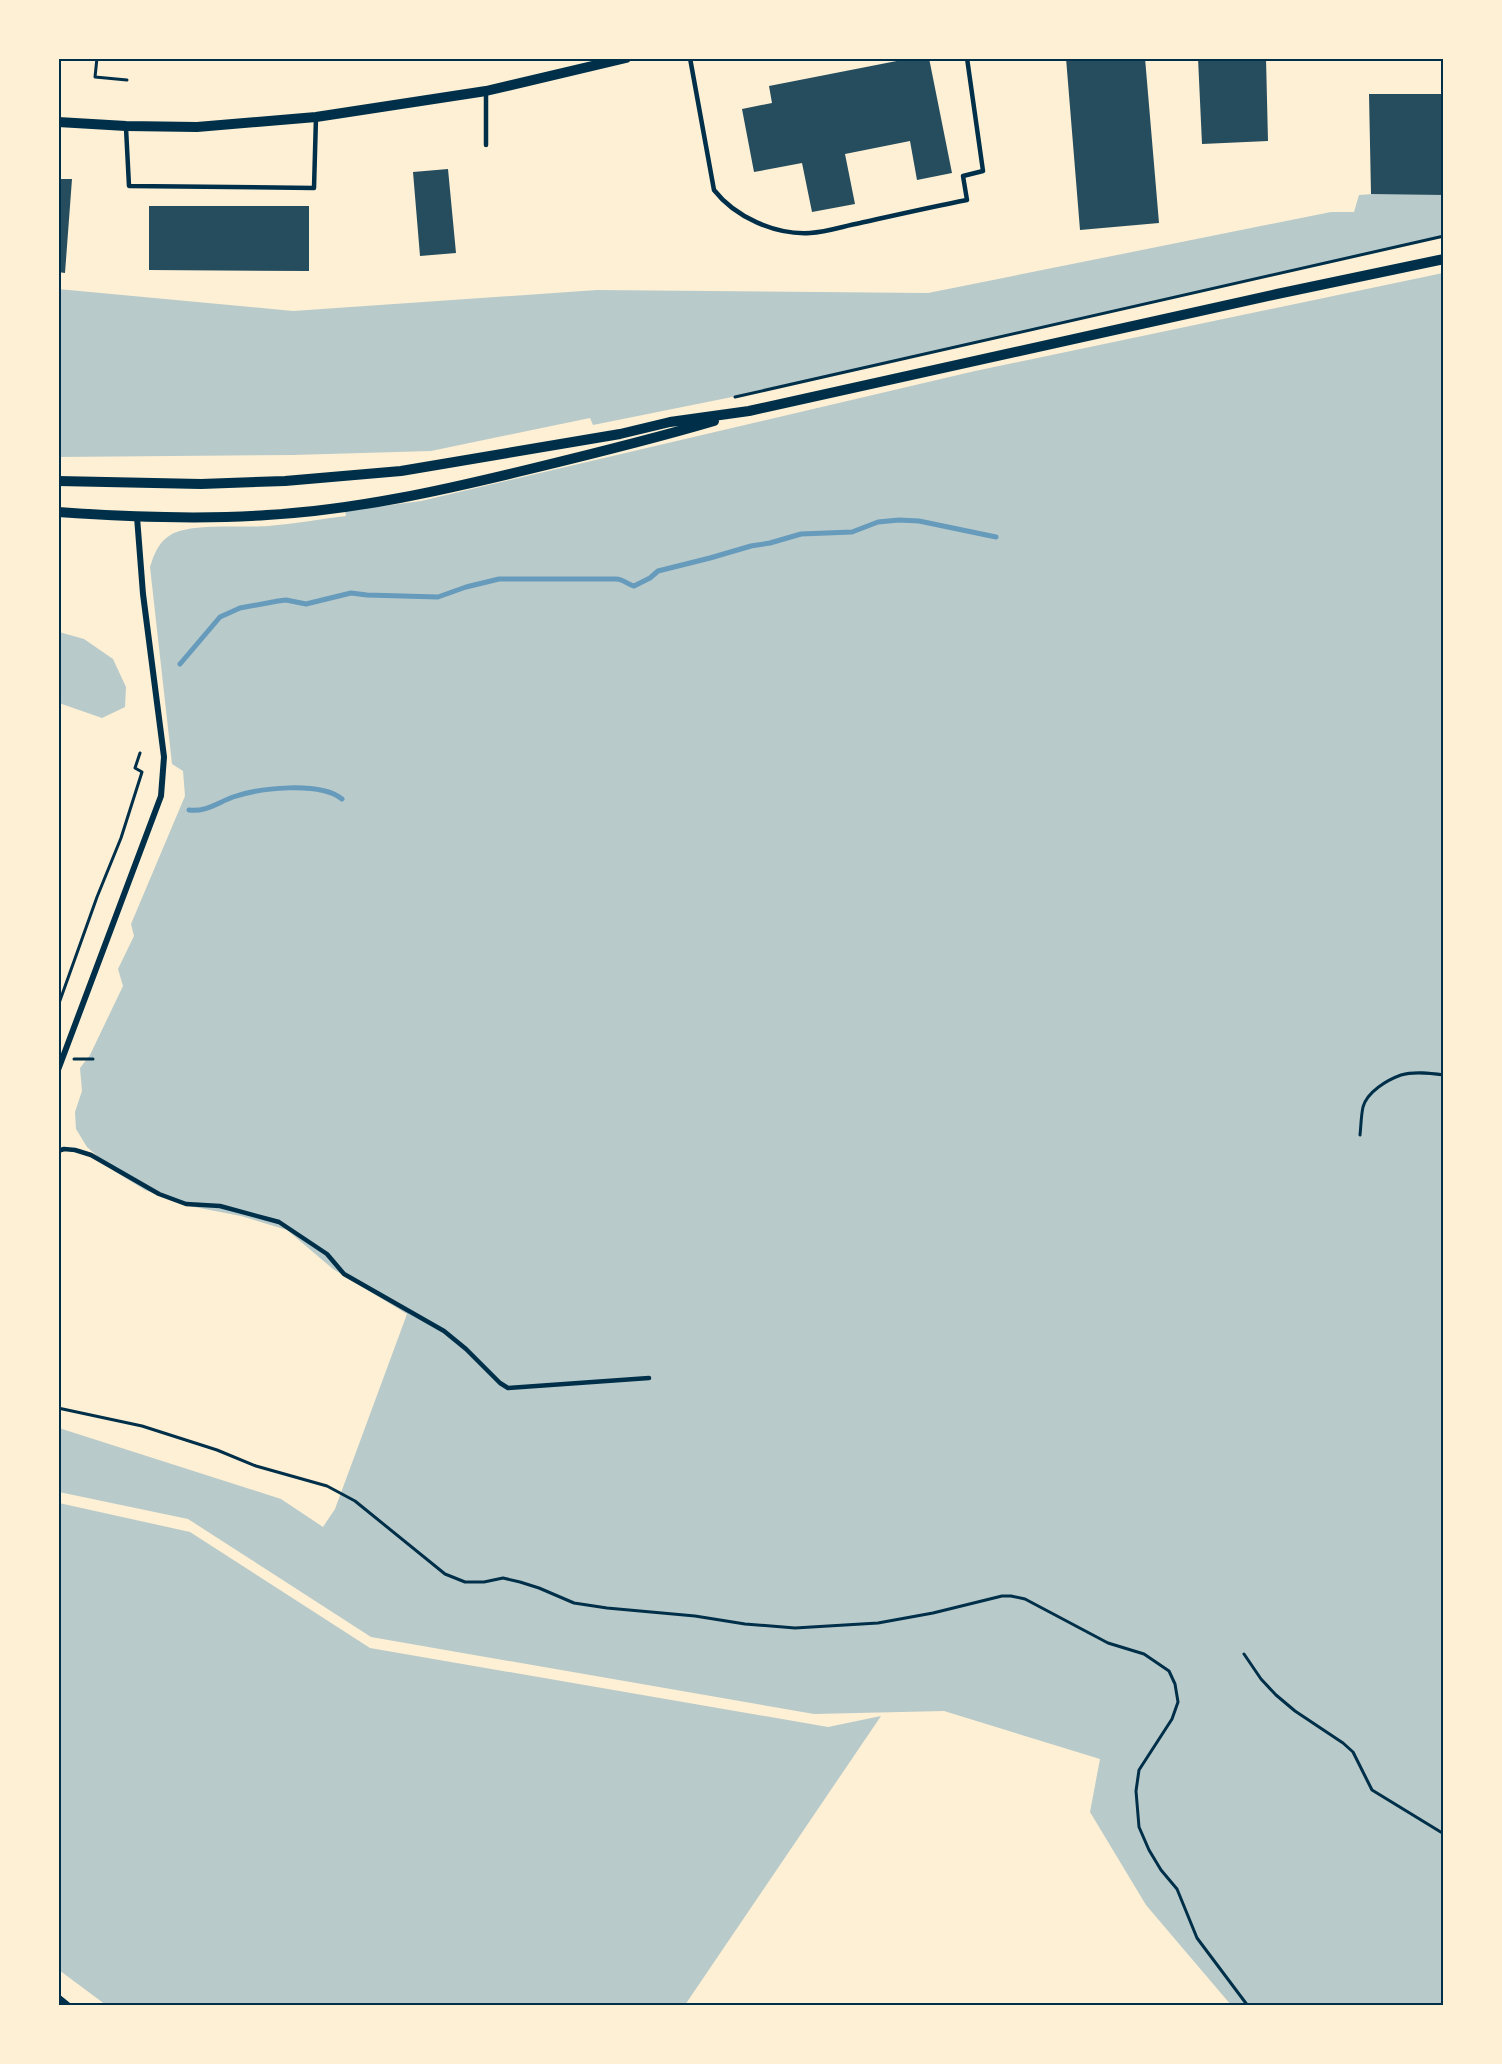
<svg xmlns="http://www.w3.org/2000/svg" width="1502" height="2064" font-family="'PT Sans Narrow',sans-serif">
<rect width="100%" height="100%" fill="#fdf0d5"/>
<path fill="#b9caca" d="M1443,189V236L742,395L593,425L590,418L431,451L293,455L59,457L58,289L293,311L597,290L928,293L1331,212H1354L1359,195Z
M1443,273V2005H1231L1146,1905L1090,1812L1100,1759L944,1711L814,1714L371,1637L188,1519L59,1492V1428L281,1499L323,1527L335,1509L407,1314L333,1269L287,1230L241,1216L184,1205L145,1190L114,1171L87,1147L76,1129L75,1112L82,1091L80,1068L90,1055L123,986L118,969L134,936L131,924L185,796L183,771L172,764L150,567C154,554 159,541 172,534C193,523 244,528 268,526C294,524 320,519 346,516L345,511L421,501L975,371Z
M59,632L84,639L113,659L126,687L125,707L102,718L59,703Z
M59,1503L190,1532L370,1648L828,1727L881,1716L685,2005H106L59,1970Z"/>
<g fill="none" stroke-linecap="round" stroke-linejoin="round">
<path stroke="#669bbc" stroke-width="5" d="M180,664L220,617L240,608L278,601L286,600L306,604L351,593L367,595L438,597L466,587L499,579H616C623,579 627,584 634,586L650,578L658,571L710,558L751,546L770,543L801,534L852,532L878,522L899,520L919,521L996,537
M189,810C206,812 217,803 233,797C259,788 320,781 342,799"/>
</g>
<path fill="#264d5e" d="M912,58H929L952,173L917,180L910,141L845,154L855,204L812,212L802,163L754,172L742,109L772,103L769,86Z
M1066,58H1145L1159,223L1080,230Z
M1198,58H1266L1268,141L1202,144Z
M1369,94H1444V195L1371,194Z
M448,169L456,253L420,256L413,172Z
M58,179H72L65,273L58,272Z
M149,206H309V271L149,270Z"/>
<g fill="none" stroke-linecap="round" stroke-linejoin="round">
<path stroke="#003049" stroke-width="3" d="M97,58L95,77L127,80
M735,397L1444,236
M58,1006L97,897L121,838L142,772L135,768L140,753
M74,1059H93
M1360,1135C1361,1126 1361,1116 1363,1107C1367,1092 1387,1080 1401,1075C1414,1071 1430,1073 1444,1075
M58,1408L142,1426L217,1450L256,1466L327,1486L355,1501L445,1574L465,1582H484L503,1578L520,1582L539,1588L574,1603L607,1608L695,1616L745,1624L795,1628L878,1623L933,1613L1002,1596H1011L1025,1599L1108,1643L1144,1654L1169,1671L1175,1684L1178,1702L1172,1719L1139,1770L1136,1791L1139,1827L1149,1850L1161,1870L1177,1889L1197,1938L1248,2006
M1244,1654L1261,1679L1276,1695L1295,1711L1343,1743L1353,1752L1372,1790L1444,1834"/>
<path stroke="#003049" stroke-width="4.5" d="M690,58L714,190C735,217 775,235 810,233C827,232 844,226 860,223C896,215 931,207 967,200L963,176L983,171L967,58
M126,128L129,186L314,188L316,117
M486,145V91
M58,1151L64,1149L75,1150L91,1155L159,1194L186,1204L220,1206L279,1222L327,1254L344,1274L444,1331L466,1349L500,1383L508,1388L649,1378"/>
<path stroke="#003049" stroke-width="6" d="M58,1070L161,796L164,757L143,594L137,517
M58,1997L69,2006"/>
<path stroke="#003049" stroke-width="10" d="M58,122L126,126L197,127L316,117L486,91L626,58
M58,481L201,484L285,481L401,471L620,434L670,422L749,411L1277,294L1444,259
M58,512C128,517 197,520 267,515C356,510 444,490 530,469C592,454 653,439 714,421"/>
</g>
<rect width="1502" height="2064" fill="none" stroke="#fdf0d5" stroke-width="120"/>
<rect x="60" y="60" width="1382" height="1944" fill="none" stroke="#003049" stroke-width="2"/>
</svg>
